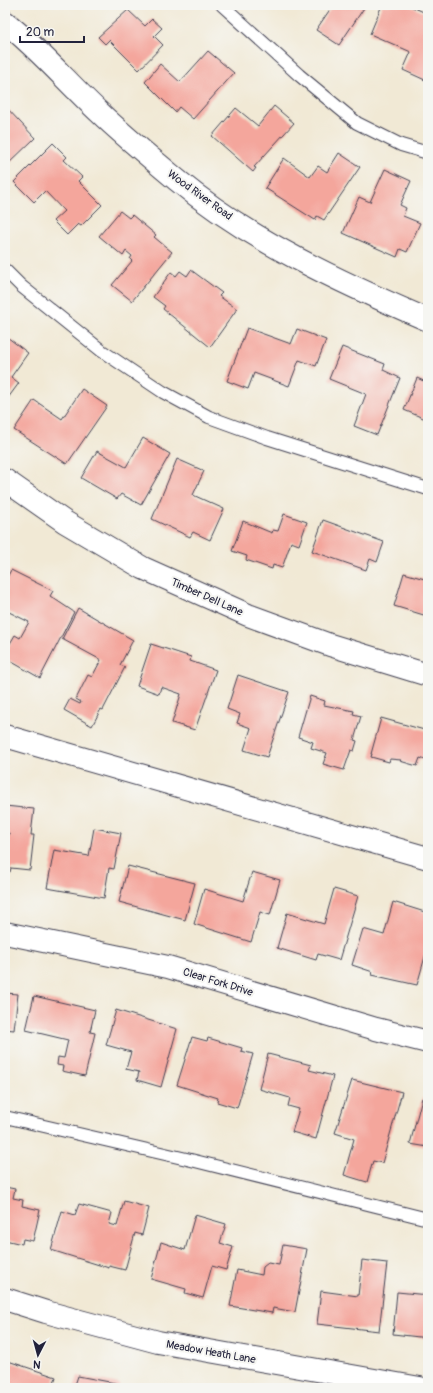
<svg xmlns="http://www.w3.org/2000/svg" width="433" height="1393" font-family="Pangolin,sans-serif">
<rect width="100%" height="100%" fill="#f6f6f2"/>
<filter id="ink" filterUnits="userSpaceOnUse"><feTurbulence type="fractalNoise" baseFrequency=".025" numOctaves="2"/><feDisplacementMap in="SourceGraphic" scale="8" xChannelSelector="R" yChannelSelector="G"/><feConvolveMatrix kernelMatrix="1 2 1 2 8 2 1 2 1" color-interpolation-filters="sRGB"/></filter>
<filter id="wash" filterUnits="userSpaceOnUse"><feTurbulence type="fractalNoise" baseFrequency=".012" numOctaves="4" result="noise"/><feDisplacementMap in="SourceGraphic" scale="16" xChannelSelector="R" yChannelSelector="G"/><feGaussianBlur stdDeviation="0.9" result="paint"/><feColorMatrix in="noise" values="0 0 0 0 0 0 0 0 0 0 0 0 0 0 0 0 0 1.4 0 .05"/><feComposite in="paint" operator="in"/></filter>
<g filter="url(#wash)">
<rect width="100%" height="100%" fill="#f1e9d5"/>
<g id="blocks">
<path fill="#f4a69c" d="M333,5H366L339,45L316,30Z
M382,5H408L428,14V74L425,80L403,70L411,52L370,34Z
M128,10L145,26L152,19L162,28L154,36L163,45L139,70L109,40L105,44L98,37Z
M208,51L234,73L193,119L179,107L175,112L145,82L160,64L180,82Z
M5,106L35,138L5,167Z
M274,106L294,123L254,167L256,168L253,172L212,136L236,108L258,126Z
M53,143L67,157L64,160L82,177L78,181L102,205L81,226L78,224L67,235L53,221L64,211L45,191L34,202L14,182Z
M339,153L360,167L324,220L317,216L315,220L265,188L284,158L310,177L318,166L327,172Z
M385,169L411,181L400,205L406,208L403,216L420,223L407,252L400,249L397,257L343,233L359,197L370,202Z
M120,211L129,218L132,215L156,235L154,237L172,252L132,301L112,285L132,261L130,259L132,256L126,251L123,256L99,236Z
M191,270L222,293L219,296L237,309L210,347L163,309L165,306L153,297L171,272L176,276L180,271L187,276Z
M247,328L291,344L297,329L326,340L316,366L299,360L289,386L254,373L248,389L227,381Z
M7,337L28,353L11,377L19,383L5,402V340Z
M342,347L385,364L383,370L400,378L377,435L354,426L366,394L329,379Z
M417,378L428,383V420L404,410Z
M82,389L107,406L67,464L14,430L34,400L62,419Z
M143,438L170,454L141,505L121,494L117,499L81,478L97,451L126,467Z
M177,459L204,471L193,495L224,509L210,540L193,532L190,537L152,519Z
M284,514L307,522L299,545L291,542L282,568L273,565L272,569L246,560L247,556L232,551L243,521L272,533L273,530L278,531Z
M323,520L384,542L377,562L370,559L366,570L312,551Z
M11,570L53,591L50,596L74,612L40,678L5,658V652L15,635L20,638L29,622L5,610V581Z
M404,573L428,580L427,616L394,606Z
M78,608L133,640L120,665L125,667L103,710L101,709L92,726L64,710L70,699L80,704L81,702L76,699L88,675L92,677L101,660L62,639Z
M151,644L191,657L190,661L216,670L195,730L172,723L181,694L161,687L159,694L137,686Z
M238,675L289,692L267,757L244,750L251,728L237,723L240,714L227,709Z
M310,696L325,701L324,705L354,711L353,714L361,716L354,740L357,741L354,751L351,750L344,770L323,764L327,753L311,748L313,742L298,737Z
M381,718L428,731V761L420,758L417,766L400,761L401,760L390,759L389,762L371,757L372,754H371Z
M5,806L34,809L31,835H34L30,870L11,868L10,872H5V834L9,835V833L5,832Z
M94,828L121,833L114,869L109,868L104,898L47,888L54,850L89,856Z
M128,866L195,883L185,920L119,902Z
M252,872L280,880L270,915L260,912L251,942L194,924L204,889L243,901Z
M334,889L358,896L339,960L318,954L316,960L277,948L287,913L324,924Z
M393,902L428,913V946L417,985L372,975L373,972L352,965L363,929L384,935Z
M5,993L18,994L14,1030L5,1029Z
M34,996L95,1010L90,1032L95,1033L85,1076L62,1071L63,1066L57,1065L58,1057L64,1058L68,1040L26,1030Z
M116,1010L177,1029L161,1087L137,1080L139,1072L126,1069L131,1052L106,1045Z
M192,1037L207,1041L208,1038L242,1048L241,1051L253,1054L237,1108L217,1102L218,1098L177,1085Z
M268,1054L311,1065L309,1070L333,1076L316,1139L292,1132L299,1109L288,1106L290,1098L259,1089Z
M352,1080L402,1092L382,1163L373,1161L367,1182L344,1175L354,1139L335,1133Z
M422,1098L428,1100V1147L410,1144Z
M5,1187L15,1189L13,1198L23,1200L22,1206L40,1210L33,1241L23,1239L22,1244L5,1240Z
M124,1201L149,1208L142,1235L135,1233L125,1270L109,1266V1268L51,1250L62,1211L75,1215L79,1204L112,1213L109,1224L117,1226Z
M195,1215L226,1224L220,1243L233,1247L226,1270L212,1266L203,1298L185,1293L186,1289L151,1279L161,1242L185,1250Z
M283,1245L307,1249L295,1312L273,1308L272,1313L230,1306L237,1270L262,1275L263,1267L268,1263L279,1265Z
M362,1260L387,1263L379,1331L317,1324L321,1291L358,1296Z
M397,1292L428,1295V1338L393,1334Z
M8,1361L56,1377L52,1388H5V1371Z
M78,1376L120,1384L119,1388H74Z"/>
</g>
</g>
<g filter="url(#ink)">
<use href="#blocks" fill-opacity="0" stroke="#414052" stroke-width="1"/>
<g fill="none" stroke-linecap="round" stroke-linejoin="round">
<g stroke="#414052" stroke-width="14">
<path id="service" d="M222,5L299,75L357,123L401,145L428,153
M5,270L21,286L102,351L163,392L209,417L267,438L428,489
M5,1117L191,1160L428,1219"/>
</g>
<g stroke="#414052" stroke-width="24">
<path id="minor" d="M5,22C39,49 68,83 99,112C124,136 151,158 177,180C249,240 342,283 428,320
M5,480L65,522L143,568L248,615L330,645L428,675
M5,736L428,858
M5,933L168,967L376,1029L428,1042
M5,1299L46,1312L158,1342L420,1388"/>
</g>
<use href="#service" stroke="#fff" stroke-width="12"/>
<use href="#minor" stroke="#fff" stroke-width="22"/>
</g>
</g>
<g text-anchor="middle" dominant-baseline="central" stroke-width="4" stroke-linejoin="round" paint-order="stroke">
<g font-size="11" fill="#22223b" stroke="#f6f6f2">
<text transform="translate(200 195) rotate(36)">Wood River Road</text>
<text transform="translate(207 597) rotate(24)">Timber Dell Lane</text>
<text transform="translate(218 982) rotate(17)">Clear Fork Drive</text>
<text transform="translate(211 1352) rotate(10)">Meadow Heath Lane</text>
</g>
</g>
<rect width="433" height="1393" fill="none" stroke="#f6f6f2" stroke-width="20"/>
<g transform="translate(38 1355) rotate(186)" stroke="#f6f6f2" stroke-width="3" paint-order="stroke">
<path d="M0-3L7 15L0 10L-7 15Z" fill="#22223b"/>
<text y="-6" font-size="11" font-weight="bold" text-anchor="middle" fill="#22223b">N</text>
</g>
<path d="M20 36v6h64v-6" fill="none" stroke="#22223b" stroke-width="2"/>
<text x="26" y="36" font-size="12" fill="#22223b" stroke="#f6f6f2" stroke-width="3" paint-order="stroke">20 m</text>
</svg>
